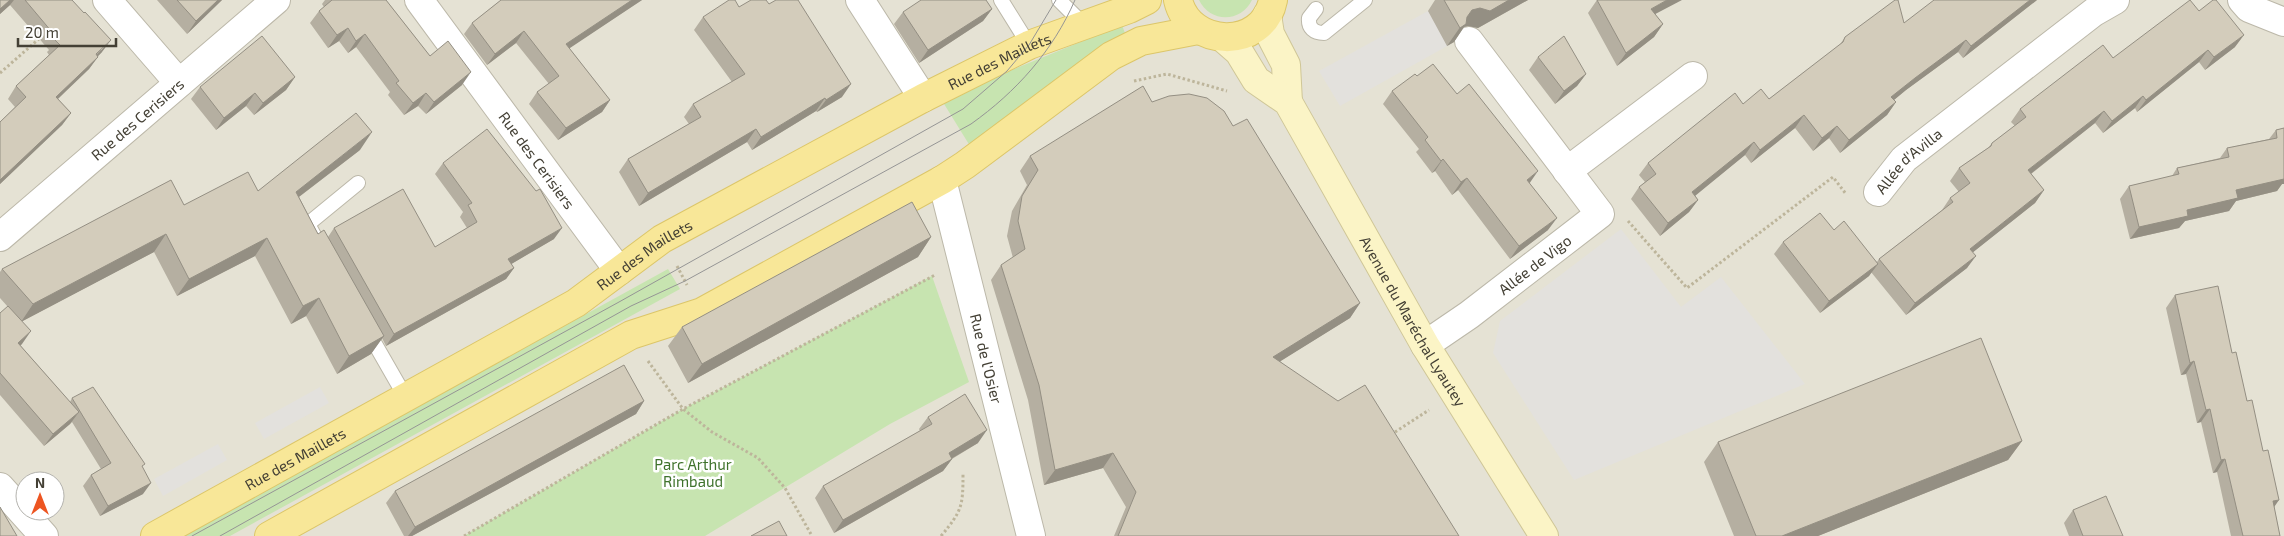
<svg xmlns="http://www.w3.org/2000/svg" width="2284" height="536" font-family="'Exo 2',sans-serif">
<rect width="100%" height="100%" fill="#f2efe5"/>
<path fill="#e5e2d4" fill-rule="evenodd" d="M0,0H2284V536H0ZM25,481H55V511H25Z"/>
<path fill="#c7e4b0" d="M1199,0H1252C1241,23 1210,23 1199,0Z
M1122,25L1126,36L970,146L941,99Z
M668,269L680,289L230,536H182Z
M932,276L969,382L890,424L705,536H464L683,409Z"/>
<path fill="#e3e1dd" d="M1428,11L1449,45L1340,106L1319,71Z
M1621,229L1681,307L1721,277L1805,384L1574,480L1493,353L1500,321Z
M320,387L329,403L264,439L255,423Z
M218,444L227,460L163,496L154,479Z"/>
<g fill="none" stroke-linecap="round" stroke-linejoin="round">
<g stroke="#bcb8a9" stroke-width="16">
<path id="lane" d="M1001,0L1029,45
M1059,0L1084,25
M1316,9L1309,18C1308,28 1314,33 1324,33L1365,0
M315,237L308,224L358,183
M367,330L406,398"/>
</g>
<g stroke="#bcb8a9" stroke-width="30">
<g id="street">
<path d="M107,0L179,83"/>
<path id="s1" d="M419,0L619,271"/>
<path d="M860,0L923,98"/>
<path d="M2242,0L2249,8L2284,22"/>
<path d="M1567,171L1693,76"/>
<path id="s2" d="M942,180L1031,536"/>
<path id="s3" d="M1878,192L1904,159L2094,12L2115,0"/>
<path id="s4" d="M0,237L276,0"/>
<path id="s5" d="M1425,345L1469,315L1600,214L1469,41"/>
<path d="M0,487L44,536"/>
</g>
</g>
<g stroke="#cfc697" stroke-width="30">
<g id="secondary">
<path d="M1267,15L1270,34L1286,65L1288,102"/>
<path id="s6" d="M1223,38L1239,52L1256,80L1288,102L1425,345L1544,536"/>
</g>
</g>
<g stroke="#dcc669" stroke-width="30">
<g id="primary">
<path d="M1178,0C1189,48 1263,51 1273,0"/>
<path id="s7" d="M155,536L576,303L662,239L923,98L1029,45L1129,9L1147,0"/>
<path d="M269,536L631,335L702,312L942,180L965,165L1111,56L1141,41L1198,30"/>
</g>
</g>
<path stroke="#bdb59b" stroke-width="3" stroke-dasharray="2.5 2.5" stroke-linecap="butt" d="M0,73L41,37
M1134,81L1167,74L1227,91
M1628,221L1687,288L1833,177L1846,194
M677,266L687,285
M648,361L683,409L712,432L758,458L785,488L812,536
M1395,432L1429,410
M464,536L683,409L935,275
M941,536C962,511 963,506 963,474"/>
<use href="#lane" stroke="#fff" stroke-width="14"/>
<use href="#street" stroke="#fff" stroke-width="28"/>
<use href="#secondary" stroke="#fbf4c6" stroke-width="28"/>
<use href="#primary" stroke="#f8e798" stroke-width="28"/>
<path stroke="#959595" stroke-width="1" d="M192,536L619,302L963,109L1007,71L1029,45L1056,0
M220,536L631,306L685,281L971,124C1016,92 1053,51 1075,0"/>
</g>
<path fill="#b5afa1" d="M0,0H72L102,52L98,56L89,69L58,99L71,113L62,125L0,184V122L15,107L8,99L16,86L49,55L47,52L49,50L10,5L0,14Z
M157,0H222L187,34Z
M325,0H386L430,56L462,85L426,114L418,106L404,115L388,95L390,92L356,47L348,53L339,41L328,48L310,23L319,11L324,7L322,4Z
M501,0H642L569,48L610,100L602,112L558,140L529,104L537,92L549,84L516,43L487,65L464,34L472,23Z
M1435,0H1528L1478,28L1468,26L1464,27L1454,42L1447,46L1428,11Z
M1597,0L1655,14L1663,24L1654,37L1617,66L1588,13Z
M2037,0L1963,58L1958,52L1906,90L1894,100L1896,102L1887,115L1840,153L1829,138L1813,151L1795,128L1751,163L1745,155L1695,195L1698,200L1689,212L1660,236L1631,199L1639,187L1645,182L1639,175L1648,163L1743,104L1769,99L1839,46L1845,37Z
M769,4L842,97L817,112L816,111L752,150L747,142L639,206L619,172L628,159L689,124L684,117L693,104L732,82L694,30L703,17L739,7Z
M992,9L983,21L919,63L894,24L903,12Z
M2199,11L2235,47L2205,70L2199,62L2137,112L2135,108L2103,133L2095,123L2031,174L2044,190L2035,203L1973,252L1967,268L1906,315L1871,272L1869,276L1820,313L1774,254L1783,242L1834,230L1877,262L1879,259L1942,210L1950,198L1959,192L1950,181L1959,168L1988,148L1992,143L2015,126L2011,122L2020,109Z
M1538,57L1586,74L1577,86L1555,104L1529,70Z
M1417,76L1529,183L1548,230L1510,259L1458,190L1452,195L1435,171L1432,173L1416,152L1419,149L1383,104L1392,91Z
M295,77L286,90L254,115L246,106L216,130L191,99L200,87Z
M1152,102L1233,126L1360,303L1350,318L1280,361L1459,536H1114L1126,507L1103,468L1044,485L1028,400L991,280L1001,265L1013,258L1007,236L1012,211L1027,185L1020,171L1030,156Z
M2284,128V184H2282L2277,191L2236,201L2229,211L2185,221L2179,228L2130,239L2120,199L2129,186L2172,176L2177,168L2220,158L2227,148L2269,139L2276,130Z
M360,150L299,197L318,234L328,237L334,228L435,247L467,228L460,217L463,212L435,174L443,163L554,239L511,264L514,268L506,279L386,346L382,338L371,354L337,374L306,316L291,324L255,256L177,296L154,252L22,321V344L20,345L70,402L72,398L143,468V494L100,516L83,486L91,475L101,469L72,422L70,424L44,446L0,395V313L8,307L0,298V272L2,269L184,205L258,191Z
M931,237L918,257L688,383L668,346L682,327Z
M2175,295L2232,353L2247,401L2274,506L2280,536H2231L2217,472L2213,473L2201,422L2197,423L2186,374L2181,375L2166,308Z
M644,401L636,414L412,536H404L386,503L395,491Z
M928,417L978,443L952,459L943,471L834,533L815,498L823,486L920,431L919,429Z
M2022,441L2008,460L1818,536H1734L1704,462L1718,442Z
M2073,510L2123,536H2069L2064,523Z"/>
<path fill="#948f83" d="M10,0H14L10,5L0,14V9Z
M218,0H222L187,34L196,21Z
M632,0H642L558,56L566,44Z
M1509,0H1528L1478,28L1468,26L1464,27L1454,42L1447,46L1472,10Z
M1667,0H1682L1642,21L1651,9Z
M2030,0H2037L1963,58L1971,46Z
M992,9L983,21L919,63L928,50Z
M1663,24L1654,37L1617,66L1626,53Z
M348,28L339,41L328,48L337,35Z
M524,31L516,43L487,65L495,54Z
M365,34L356,47L348,53L356,41Z
M2244,35L2235,47L2205,70L2214,57Z
M111,40L102,52L88,66L98,57L89,69L47,109L56,97Z
M1966,40L1958,52L1906,90L1883,109L1891,97L1915,78Z
M2208,50L2199,62L2137,112L2146,100Z
M471,72L462,85L426,114L434,102Z
M1586,74L1577,86L1555,104L1564,91Z
M295,77L286,90L254,115L263,103Z
M851,84L842,97L817,112L826,100Z
M255,93L246,106L216,130L224,118Z
M426,93L418,106L404,115L413,103Z
M2143,96L2135,108L2103,133L2112,121Z
M825,98L816,111L752,150L761,137Z
M610,100L602,112L558,140L566,128Z
M1896,102L1887,115L1840,153L1849,140Z
M2104,111L2095,123L2019,183L2028,170Z
M71,113L62,125L0,184V180Z
M1804,115L1795,128L1751,163L1760,150Z
M1837,126L1829,138L1813,151L1822,138Z
M756,129L747,142L639,206L648,193Z
M372,132L360,150L283,209L296,192Z
M1754,142L1745,155L1684,205L1692,192Z
M1443,159L1435,171L1432,173L1441,161Z
M1538,171L1529,184L1527,180Z
M2284,174V184H2282L2277,191L2236,201L2229,211L2185,221L2179,228L2130,239L2139,227L2187,210L2236,190Z
M1467,178L1458,190L1452,195L1461,182Z
M2044,190L2035,203L1962,261L1970,249Z
M1698,200L1689,212L1660,236L1668,223Z
M1557,218L1548,230L1510,259L1519,246Z
M562,228L554,239L501,270L508,259Z
M166,234L154,252L21,322L33,304Z
M931,237L918,257L688,383L702,364Z
M267,238L255,256L177,296L189,279Z
M1976,256L1967,268L1906,315L1915,303Z
M1878,264L1869,276L1820,313L1829,301Z
M514,268L506,279L386,346L394,334Z
M319,298L306,316L291,324L303,306Z
M1360,303L1350,318L1263,372L1273,357Z
M31,331L22,344L10,355L18,343Z
M384,336L371,354L337,374L349,356Z
M2194,361L2186,374L2181,375L2190,363Z
M644,401L636,414L412,536H408L415,527Z
M2210,409L2201,422L2197,423L2206,410Z
M79,412L70,424L44,446L53,434Z
M987,430L978,443L944,463L952,459L943,471L834,533L843,520L949,453Z
M2022,441L2008,460L1818,536H1782Z
M1113,453L1103,468L1044,485L1055,470Z
M2225,459L2217,472L2213,473L2221,460Z
M151,483L143,494L100,516L108,506Z
M2279,500L2270,513L2273,501Z"/>
<path fill="#d3ccbb" stroke="#948f83" d="M0,0H10L0,9Z
M25,0H72L84,13L85,12L111,40L96,54L98,57L56,97L71,113L0,180V122L26,97L16,86L60,45L55,40L57,38Z
M177,0H218L196,21Z
M332,0H386L430,56L448,41L471,72L434,102L426,93L413,103L396,83L399,81L365,34L356,41L348,28L337,35L319,11Z
M501,0H632L566,44L610,100L566,128L537,92L559,76L524,31L495,54L472,23Z
M729,0H735L739,7L751,0H766L769,4L776,0H798L851,84L826,100L825,98L761,137L756,129L648,193L628,159L701,117L693,104L745,74L703,17Z
M921,0H986L992,9L928,50L903,12Z
M1444,0H1509L1490,11L1480,8L1472,10L1467,17L1466,24L1460,28Z
M1597,0H1667L1651,9L1663,24L1626,53Z
M1895,0H1898L1904,23L1934,0H2030L1971,46L1966,40L1915,78L1891,97L1896,102L1849,140L1837,126L1822,138L1804,115L1760,150L1754,142L1692,192L1698,200L1668,223L1639,187L1656,174L1648,163L1735,93L1743,104L1761,89L1769,99L1843,42L1845,37Z
M2190,0L2199,11L2213,0H2216L2244,35L2214,57L2208,50L2146,100L2143,96L2112,121L2104,111L2028,170L2044,190L1970,249L1976,256L1915,303L1879,259L1953,202L1950,198L1970,183L1959,168L1991,146L1992,143L2026,117L2020,109L2103,45L2113,58Z
M262,36L295,77L263,103L255,93L224,118L200,87Z
M1564,36L1586,74L1564,91L1538,57Z
M1433,64L1457,94L1469,84L1538,171L1527,180L1557,218L1519,246L1467,178L1461,182L1443,159L1441,161L1425,140L1428,137L1392,91L1415,74L1417,76Z
M1143,86L1152,102L1169,96L1189,94L1207,98L1224,111L1233,126L1247,119L1360,303L1273,357L1338,401L1365,385L1459,536H1118L1136,492L1113,453L1055,470L1039,385L1001,265L1025,249L1018,221L1022,196L1038,170L1030,156Z
M356,113L372,132L296,192L318,234L324,230L384,336L349,356L319,298L303,306L267,238L189,279L166,234L33,304L2,269L171,180L184,205L248,172L258,191Z
M2284,128V179L2236,190L2238,198L2187,210L2188,216L2139,227L2129,186L2179,174L2177,168L2229,157L2227,148L2277,138L2276,130Z
M487,129L536,191L540,189L562,228L508,259L514,268L394,334L334,228L403,189L435,247L477,222L468,205L472,203L443,163Z
M912,202L931,237L702,364L682,327Z
M1820,213L1834,230L1844,221L1878,264L1829,301L1783,242Z
M2218,286L2232,353L2236,352L2247,401L2252,400L2263,451L2268,450L2279,500L2273,501L2280,536H2243L2225,459L2221,460L2210,409L2206,410L2194,361L2190,363L2175,295Z
M8,306L31,331L18,343L79,412L53,434L0,373V313Z
M1981,338L2022,441L1782,536H1756L1718,442Z
M624,365L644,401L415,527L395,491Z
M93,387L145,464L142,466L151,483L108,506L91,475L111,463L72,398Z
M965,394L987,430L949,453L952,459L843,520L823,486L932,424L928,417Z
M2106,496L2123,536H2083L2073,510Z
M0,507L17,536H0Z
M779,521L787,536H751Z"/>
<g text-anchor="middle" dominant-baseline="central" stroke-width="5" stroke-linejoin="round" paint-order="stroke">
<g font-size="15" fill="#444035" stroke="#fff">
<text stroke="none"><textPath href="#s7" startOffset="970">Rue des Maillets</textPath></text>
<text stroke="none"><textPath href="#s4" startOffset="181">Rue des Cerisiers</textPath></text>
<text stroke="none"><textPath href="#s1" startOffset="199">Rue des Cerisiers</textPath></text>
<text stroke="none"><textPath href="#s3" startOffset="44">Allée d'Avilla</textPath></text>
<text stroke="none"><textPath href="#s7" startOffset="565">Rue des Maillets</textPath></text>
<text stroke="none"><textPath href="#s5" startOffset="136">Allée de Vigo</textPath></text>
<text stroke="none"><textPath href="#s6" startOffset="345">Avenue du Maréchal Lyautey</textPath></text>
<text stroke="none"><textPath href="#s2" startOffset="184">Rue de l'Osier</textPath></text>
<text stroke="none"><textPath href="#s7" startOffset="160">Rue des Maillets</textPath></text>
</g>
<g font-size="15" fill="#3f722c" stroke="#fff">
<text x="693" y="464">Parc Arthur<tspan x="693" dy="17">Rimbaud</tspan></text>
</g>
</g>
<g transform="translate(40 496)"><circle r="24" fill="#ffffff" stroke="#b4b3ae"/>
<path d="M0-4L9 19L0 12L-9 19Z" fill="#ed5521"/>
<text y="-8" font-size="14" font-weight="bold" text-anchor="middle" fill="#444035">N</text>
</g>
<path d="M18 38v8h98v-8" fill="none" stroke="#444035" stroke-width="2.5"/>
<text x="25" y="38" font-size="15" fill="#444035" stroke="#ffffff" stroke-width="4" paint-order="stroke">20 m</text>
</svg>
